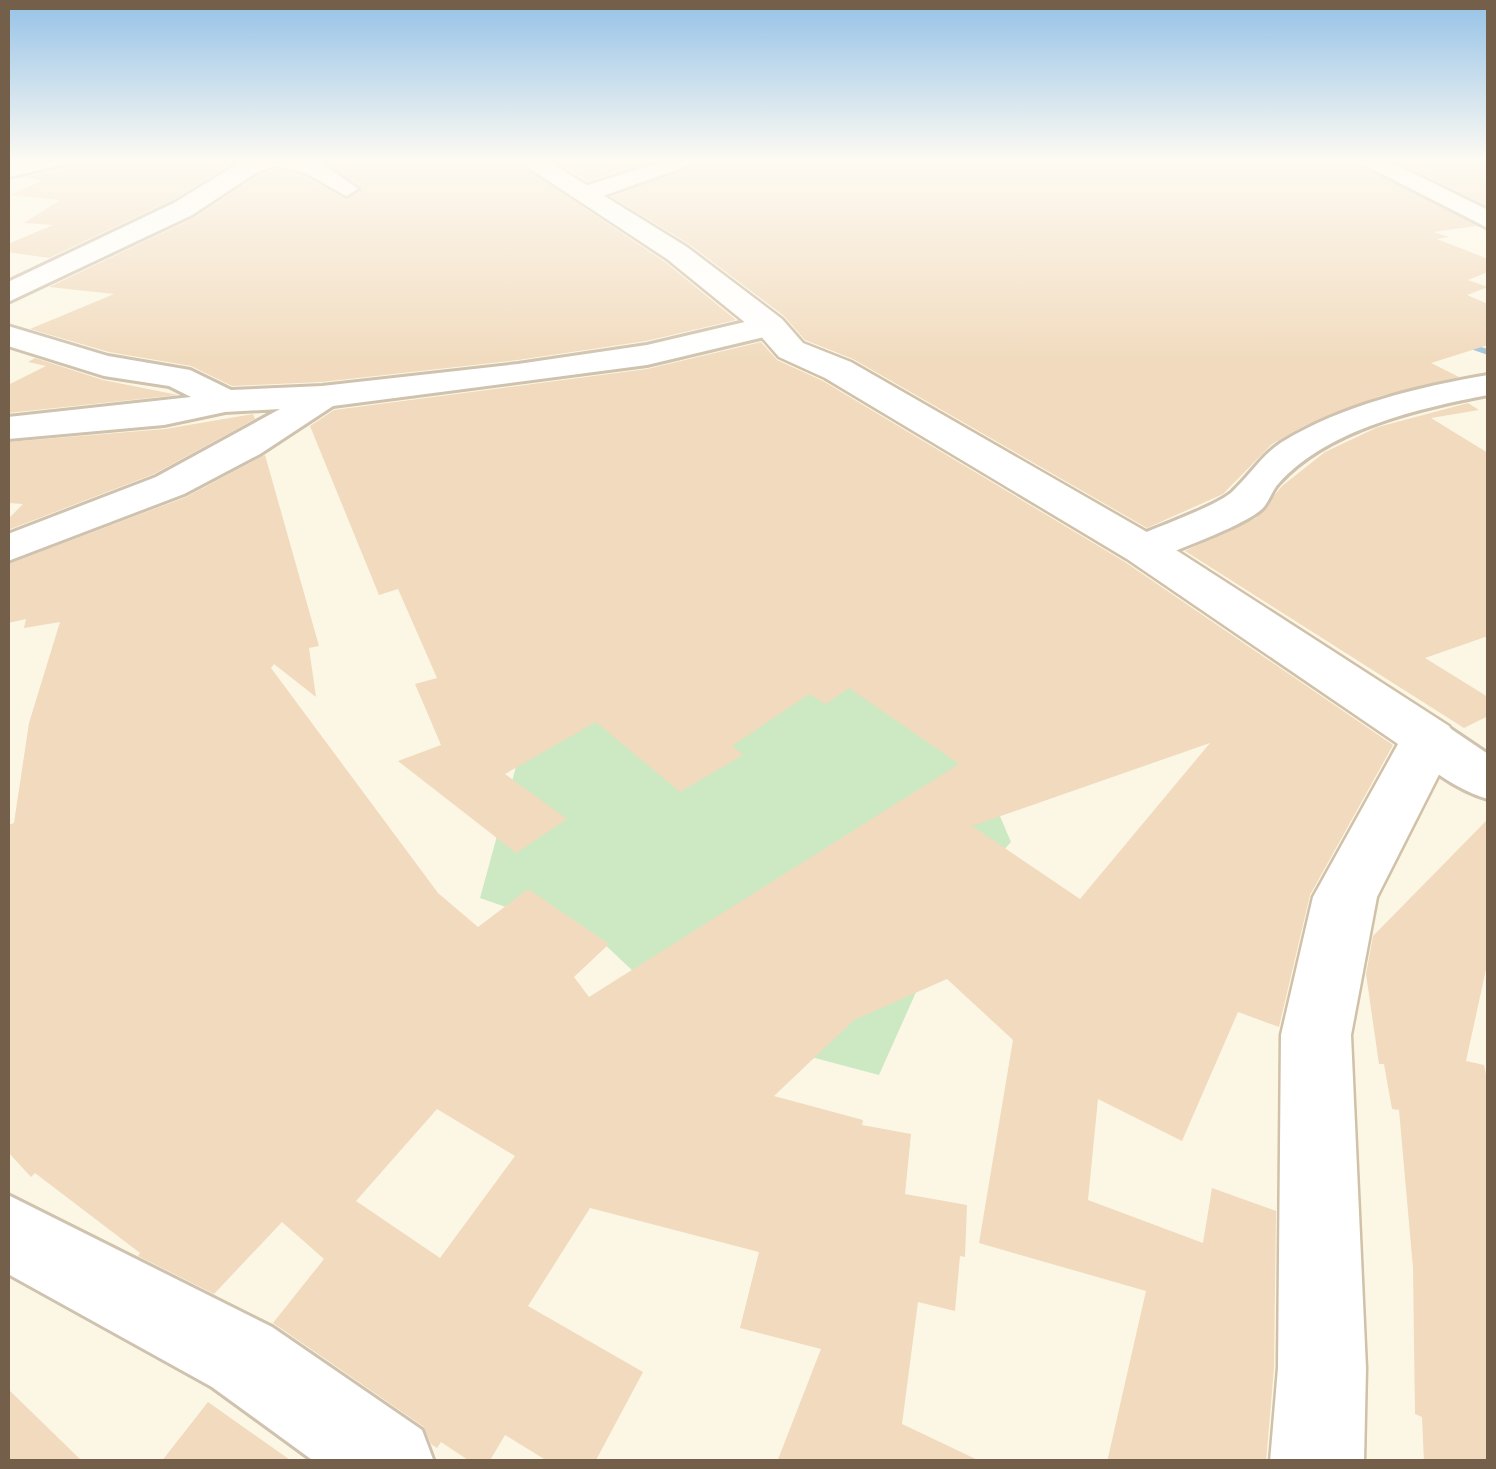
<svg xmlns="http://www.w3.org/2000/svg" width="1496" height="1469" font-family="'Varela Round',sans-serif">
<rect width="100%" height="100%" fill="#fcf7e5"/>
<path fill="#cce9c3" d="M756,656L936,666L1011,842L955,905L879,1075L690,1025L600,940L480,898L523,741Z"/>
<g fill="none" stroke-linecap="round" stroke-linejoin="round">
<path fill="#a0c5d7" fill-rule="evenodd" d="M1456,340L1488,349V355L1456,344Z"/>
</g>
<path fill="#f1dabd" fill-rule="evenodd" d="M70,160H237L172,200L49,258L8,252V244L53,225L24,223L60,200L10,195L42,181L26,177L63,169Z
M324,160H513L665,262L736,320L646,341L518,360L322,382L232,386L191,366L109,352L30,329L114,294L49,287L194,218L259,175L276,170L305,177L344,199L360,192V186Z
M553,160H654L588,181Z
M708,160H1352L1477,226L1434,232L1449,237L1437,239L1488,259V272L1468,280L1488,287L1467,295L1488,304V345L1431,363L1459,377L1380,396L1304,426L1272,444L1223,494L1147,528L853,359L805,340L784,316L689,244L612,197Z
M1395,160L1488,163V206Z
M761,342L777,360L823,381L1125,562L1393,745L1310,895L1279,1027L1238,1012L1182,1141L1098,1099L1088,1200L1203,1243L1212,1188L1276,1211L1274,1368L1266,1462H1107L1146,1291L979,1243L1013,1040L947,979L854,1020L774,1096L863,1120L862,1125L911,1134L905,1194L967,1205L965,1257L960,1256L955,1311L918,1302L902,1424L982,1462H777L821,1349L740,1328L759,1252L590,1208L528,1306L643,1372L595,1462H549L505,1435L489,1462H471L441,1442L437,1448L431,1444L424,1427L273,1323L324,1259L282,1222L214,1294L138,1256L140,1253L35,1173L31,1177L8,1152V825L14,823L29,723L60,622L24,628L26,619L8,623V564L186,497L265,455L319,646L309,648L316,697L274,664L271,668L438,893L478,927L528,889L609,944L574,977L589,997L959,764L849,688L826,704L809,694L732,746L743,755L680,792L596,722L505,774L567,819L516,853L398,761L441,745L415,684L437,678L398,589L379,595L310,426L334,410L647,369ZM1210,743L1080,899L972,826ZM437,1109L515,1156L440,1258L356,1201Z
M35,358L103,380L178,395L8,413V385L46,366L28,362Z
M1468,403L1479,410L1431,418L1488,453V636L1425,658L1488,697V716L1464,728L1185,551L1256,518L1282,486L1325,452L1378,427Z
M253,414L255,419L154,474L8,530V519L23,504L8,503V442L165,429Z
M1488,819V960L1466,1061L1484,1065L1488,1085V1462H1424L1422,1417L1415,1414L1413,1268L1399,1110L1392,1109L1384,1064H1379L1366,974L1373,936Z
M8,1389L83,1462H8Z
M208,1402L293,1462H161Z"/>
<g fill="none" stroke-linecap="round" stroke-linejoin="round">
<g stroke="#cfc2ae" stroke-width="6">
<path id="street" d="M21,160H66L62,165L8,177V163Z
M311,160L322,163L358,189L346,196L306,173L276,166L257,172L192,215L8,302V282L174,203L241,162Z
M667,160H704L597,198L588,201L575,193L579,188Z
M1355,160H1386L1488,210V228Z
M770,316L786,326L781,333L647,365L333,406L260,454L184,494L8,561V534L156,477L280,409L225,412L164,425L8,439V417L191,397L169,386L104,376L8,346V326L108,356L190,370L231,390L322,386L518,364L647,345Z
M1488,375V395C1420,408 1328,429 1279,483C1272,490 1269,502 1262,509C1245,525 1183,547 1158,558L1143,562L1128,558L1121,549L1128,540C1151,529 1218,506 1233,491C1251,474 1261,456 1282,442C1343,405 1418,387 1488,375Z
M1429,722L1448,727L1488,754V799C1459,791 1419,765 1403,739L1410,727Z
M8,1195L272,1327L422,1430L434,1462H315L212,1387L8,1274Z"/>
</g>
<g stroke="#d0c1a8" stroke-width="5">
<path id="secondary" d="M517,160H546L687,247L782,319L803,343L851,362L1159,539L1449,726L1457,739L1377,897L1351,1035L1366,1368L1364,1462H1270L1278,1368L1281,1035L1313,897L1398,744L1127,559L825,378L779,357L758,333L667,259Z"/>
</g>
<use href="#street" fill="#fff" fill-rule="evenodd"/>
<use href="#secondary" fill="#fff" fill-rule="evenodd"/>
</g>
<linearGradient id="sky" x2="0" y2="1"><stop stop-color="#95c2e7"/><stop offset="0.44" stop-color="#fefbf3"/><stop offset="1" stop-color="#fefbf3" stop-opacity="0"/></linearGradient>
<rect width="1496" height="366" fill="url(#sky)"/>
<rect width="1496" height="1469" fill="none" stroke="#74604a" stroke-width="20"/>
</svg>
